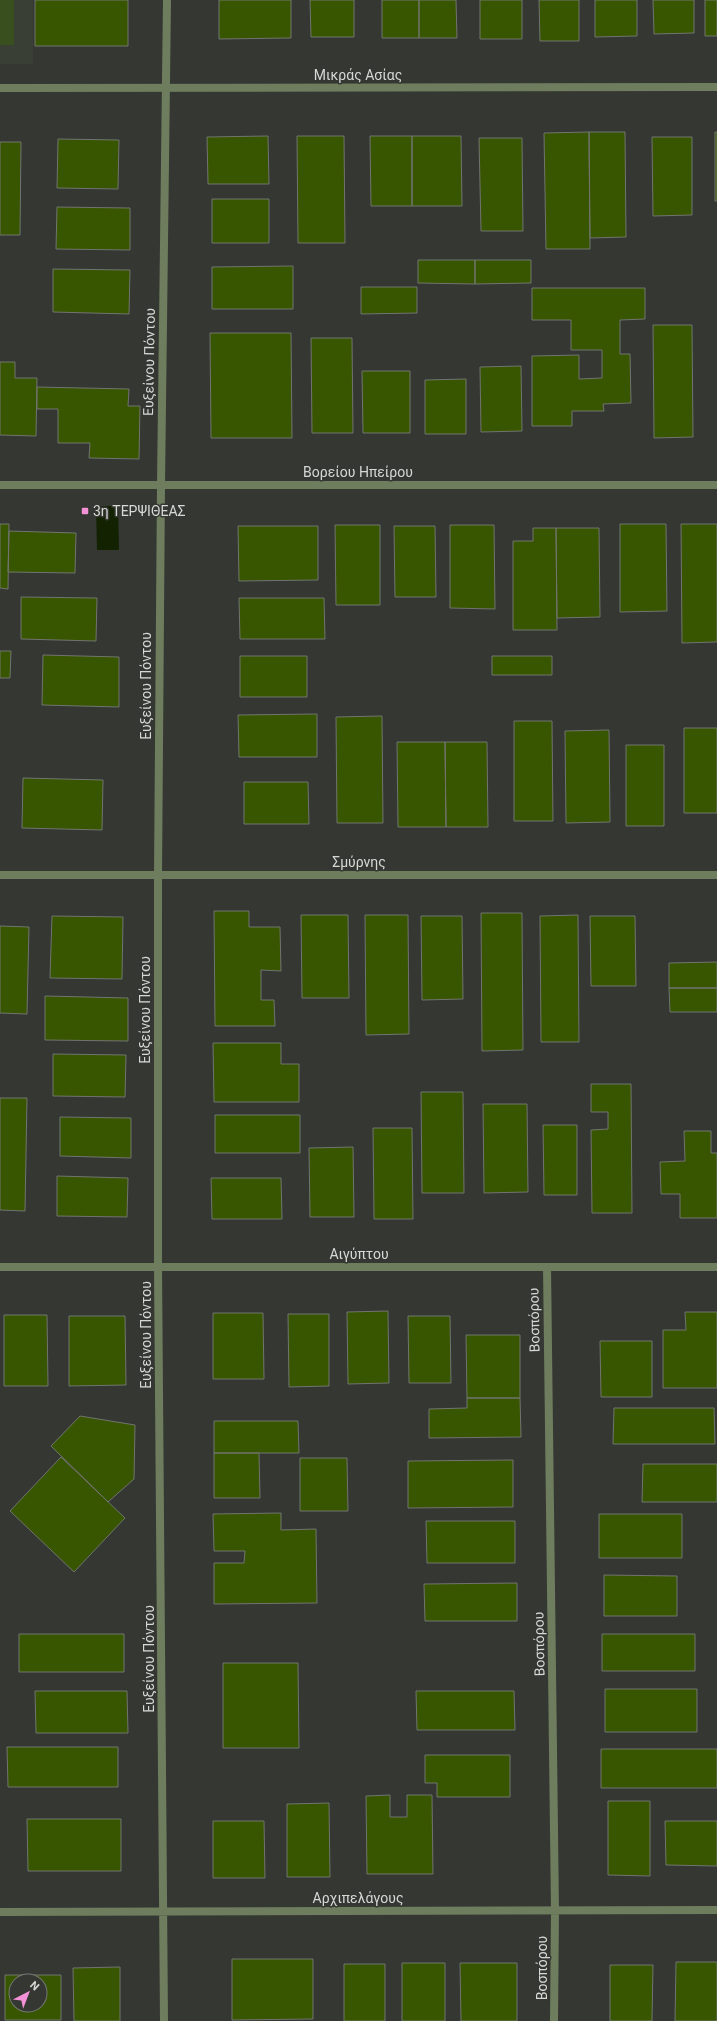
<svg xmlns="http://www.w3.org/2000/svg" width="717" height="2021" font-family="Roboto,sans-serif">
<rect width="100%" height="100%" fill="#353733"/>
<path fill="#3a3f35" d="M0,0H33V64H0Z"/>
<path fill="#394f1d" d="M0,0H14V45H0Z"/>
<path fill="#132200" d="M96,506H118L119,550H97Z"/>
<path fill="#385600" stroke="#71746f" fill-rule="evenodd" d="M35,0H128V46H35Z
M219,0H291V38L219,39Z
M310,0H354V37H311Z
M382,0H419V38H382Z
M419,0H456L457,38H419Z
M480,0H522V39H480Z
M539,0H579V41H540Z
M595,0H637V36L595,37Z
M653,0H694V33L654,34Z
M705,0H717V36H705Z
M589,132H625L626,237L590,238Z
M589,132L590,249H546L544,133Z
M715,132H717V201H715Z
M268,136L269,184H208L207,137Z
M297,136H344L345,243H298Z
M370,136H412V206H371Z
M412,136H461L462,206H412Z
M652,137H692V215L653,216Z
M479,138H522L523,231H481Z
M58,139L119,140L118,189L57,188Z
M0,142H21L20,235H0Z
M212,199H269V243H212Z
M57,207L130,208V250L56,249Z
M418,260H475V284L418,283Z
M475,260H531V283L475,284Z
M293,266V309H212V267Z
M53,269L130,270L129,314L53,312Z
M361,287H417V313L361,314Z
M532,288H645V319L620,320V354H630L631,403L603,404L604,411H572V426H532V356L579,355V379L602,378V350H571V320H532Z
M653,325H692L693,437L654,438Z
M210,333H291L292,438H211Z
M311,338H352L353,433H312Z
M0,362H15V378H37L36,436L0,435Z
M521,366L522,431L481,432L480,367Z
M362,371H410V433H363Z
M466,379V434H425V380Z
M37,387L129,389L128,406H140L139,459L89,458L90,443H58V409H37Z
M0,524H9L8,589L0,588Z
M620,524H666L667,611L620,612Z
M681,524H717V642L682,643Z
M335,525H380V605H336Z
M450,525H494L495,609L450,608Z
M238,526H318V580L239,581Z
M394,526H435L436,597H395Z
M533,528H556L557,630H513V541H533Z
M556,528H599L600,617L557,618Z
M9,531L76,533L75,573L8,572Z
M21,597L97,598L96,641L21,639Z
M239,598H324L325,639H240Z
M0,651H11L10,678H0Z
M43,655L119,657V707L42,705Z
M240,656H307V697H240Z
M492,656H552V675H492Z
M317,714V757H239L238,715Z
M382,716L383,823H337L336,717Z
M514,721H552L553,821H514Z
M684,728H717V813H684Z
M609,730L610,822L566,823L565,731Z
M397,742H445L446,827H398Z
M445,742H487L488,827H446Z
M626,745H664V826H626Z
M23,778L103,780L102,830L22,828Z
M244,782H308L309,824H244Z
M214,911H249V927H280L281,971L261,970V1000H274L275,1026H215Z
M481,913H522L523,1050L482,1051Z
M301,915H348L349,998H302Z
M365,915H408L409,1034L366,1035Z
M578,915L579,1042H541L540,916Z
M52,916L123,917L122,979L50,978Z
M421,916H462L463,999L422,1000Z
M590,916H635L636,986H591Z
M0,926L29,927L27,1014L0,1013Z
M717,962V988H669V963Z
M669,988H717V1012H670Z
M45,996L128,998V1041L45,1040Z
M213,1043H281V1064H299V1102H214Z
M53,1054L126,1055L125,1097L53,1096Z
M591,1084H631L632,1213H592L591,1130L608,1129V1112H591Z
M421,1092H463L464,1193H422Z
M0,1098H27L25,1211L0,1210Z
M483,1104H527L528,1192L484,1193Z
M215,1115H300V1153H215Z
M60,1117L131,1118V1158L60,1156Z
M543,1125H577V1195H544Z
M373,1128H412L413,1219H374Z
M684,1131H711V1153H717V1218H680V1194H661L660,1162L685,1161Z
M353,1147L354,1217H310L309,1148Z
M57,1176L128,1178L127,1217L57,1216Z
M211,1178H281L282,1219H212Z
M388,1311L389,1383L348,1384L347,1312Z
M685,1312H717V1388H663V1330H686Z
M213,1313H263L264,1379H213Z
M288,1314H329V1386L289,1387Z
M4,1315H47L48,1386H4Z
M69,1316H125L126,1385L69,1386Z
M408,1316H450L451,1383H409Z
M466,1335H520V1398H467Z
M600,1341H652V1397H601Z
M467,1398H520L521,1437L429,1438V1409L467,1408Z
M614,1408H714L715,1444H613Z
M80,1416L135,1425L134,1479L108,1502L51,1446Z
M214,1421H298L299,1453H214Z
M214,1453H259L260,1498H214Z
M61,1457L125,1518L74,1572L10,1511Z
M300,1458H347L348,1511H300Z
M513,1460V1507L408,1508V1461Z
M643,1464H717V1502H642Z
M281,1513V1530L316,1529L317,1603L214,1604V1563H244L245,1551H214L213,1514Z
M599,1514H682V1558H599Z
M426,1521H515V1563H427Z
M604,1575L677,1576V1616H604Z
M517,1583V1621H425L424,1584Z
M19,1634H124V1672H19Z
M602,1634H695V1671H602Z
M223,1663H298L299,1748H223Z
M605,1689H697V1732H605Z
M35,1691H127L128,1733H36Z
M416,1691H514L515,1730H417Z
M7,1747H118V1787H8Z
M601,1749H717V1788H601Z
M425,1755H510V1797H437V1783H425Z
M390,1795V1817H407V1795H432L433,1874H367L366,1796Z
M608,1801H650V1876L608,1875Z
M329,1803L330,1877H287V1804Z
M27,1819H121V1871H28Z
M213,1821H264L265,1878H213Z
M665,1821H717V1866L666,1865Z
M232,1959H313V2019L232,2020Z
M676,1962H717V2021H675Z
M402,1963H445V2021H402Z
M460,1963H517V2021H461Z
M344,1964H385V2021H344Z
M610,1965H653L652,2021H610Z
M120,1967V2021H74L73,1968Z
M5,1975H61V2020H5ZM16,1981H40V2005H16Z"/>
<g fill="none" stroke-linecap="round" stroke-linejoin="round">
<path stroke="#6e7d5e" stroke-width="8" d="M0,875H717
M0,1267H717
M547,1267L555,1911L554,2021
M0,1912L717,1910
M164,2021L158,1267V875L161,485L167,0"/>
<path stroke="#6e7d5e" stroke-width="8" d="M0,88L717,87
M0,485H717"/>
</g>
<rect fill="#f391d6" stroke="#353733" stroke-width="1.5" x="81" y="507" width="8" height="8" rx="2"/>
<g text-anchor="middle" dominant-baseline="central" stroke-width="3" stroke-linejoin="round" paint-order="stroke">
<g font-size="14" fill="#d6d8d5" stroke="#353733">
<text x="358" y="75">Μικράς Ασίας</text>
<text transform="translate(149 362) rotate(-89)">Ευξείνου Πόντου</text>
<text x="358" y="472">Βορείου Ηπείρου</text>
<text transform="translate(146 686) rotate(-90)">Ευξείνου Πόντου</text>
<text x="359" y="862">Σμύρνης</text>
<text transform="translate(145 1010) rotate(-90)">Ευξείνου Πόντου</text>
<text x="359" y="1254">Αιγύπτου</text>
<text transform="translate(534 1320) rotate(-91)">Βοσπόρου</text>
<text transform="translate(146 1335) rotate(-90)">Ευξείνου Πόντου</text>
<text transform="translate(539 1644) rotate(-91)">Βοσπόρου</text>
<text transform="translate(149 1659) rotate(-90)">Ευξείνου Πόντου</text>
<text x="358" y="1898">Αρχιπελάγους</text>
<text transform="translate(542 1968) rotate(-90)">Βοσπόρου</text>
</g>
<g font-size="14" fill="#d6d8d5" stroke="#353733" text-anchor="start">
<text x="93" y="511">3η ΤΕΡΨΙΘΕΑΣ</text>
</g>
</g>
<g transform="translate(28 1993) rotate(42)"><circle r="19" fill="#353733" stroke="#757774"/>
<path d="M0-3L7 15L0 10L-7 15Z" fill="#f391d6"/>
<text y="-6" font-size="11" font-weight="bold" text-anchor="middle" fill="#d6d8d5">N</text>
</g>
</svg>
